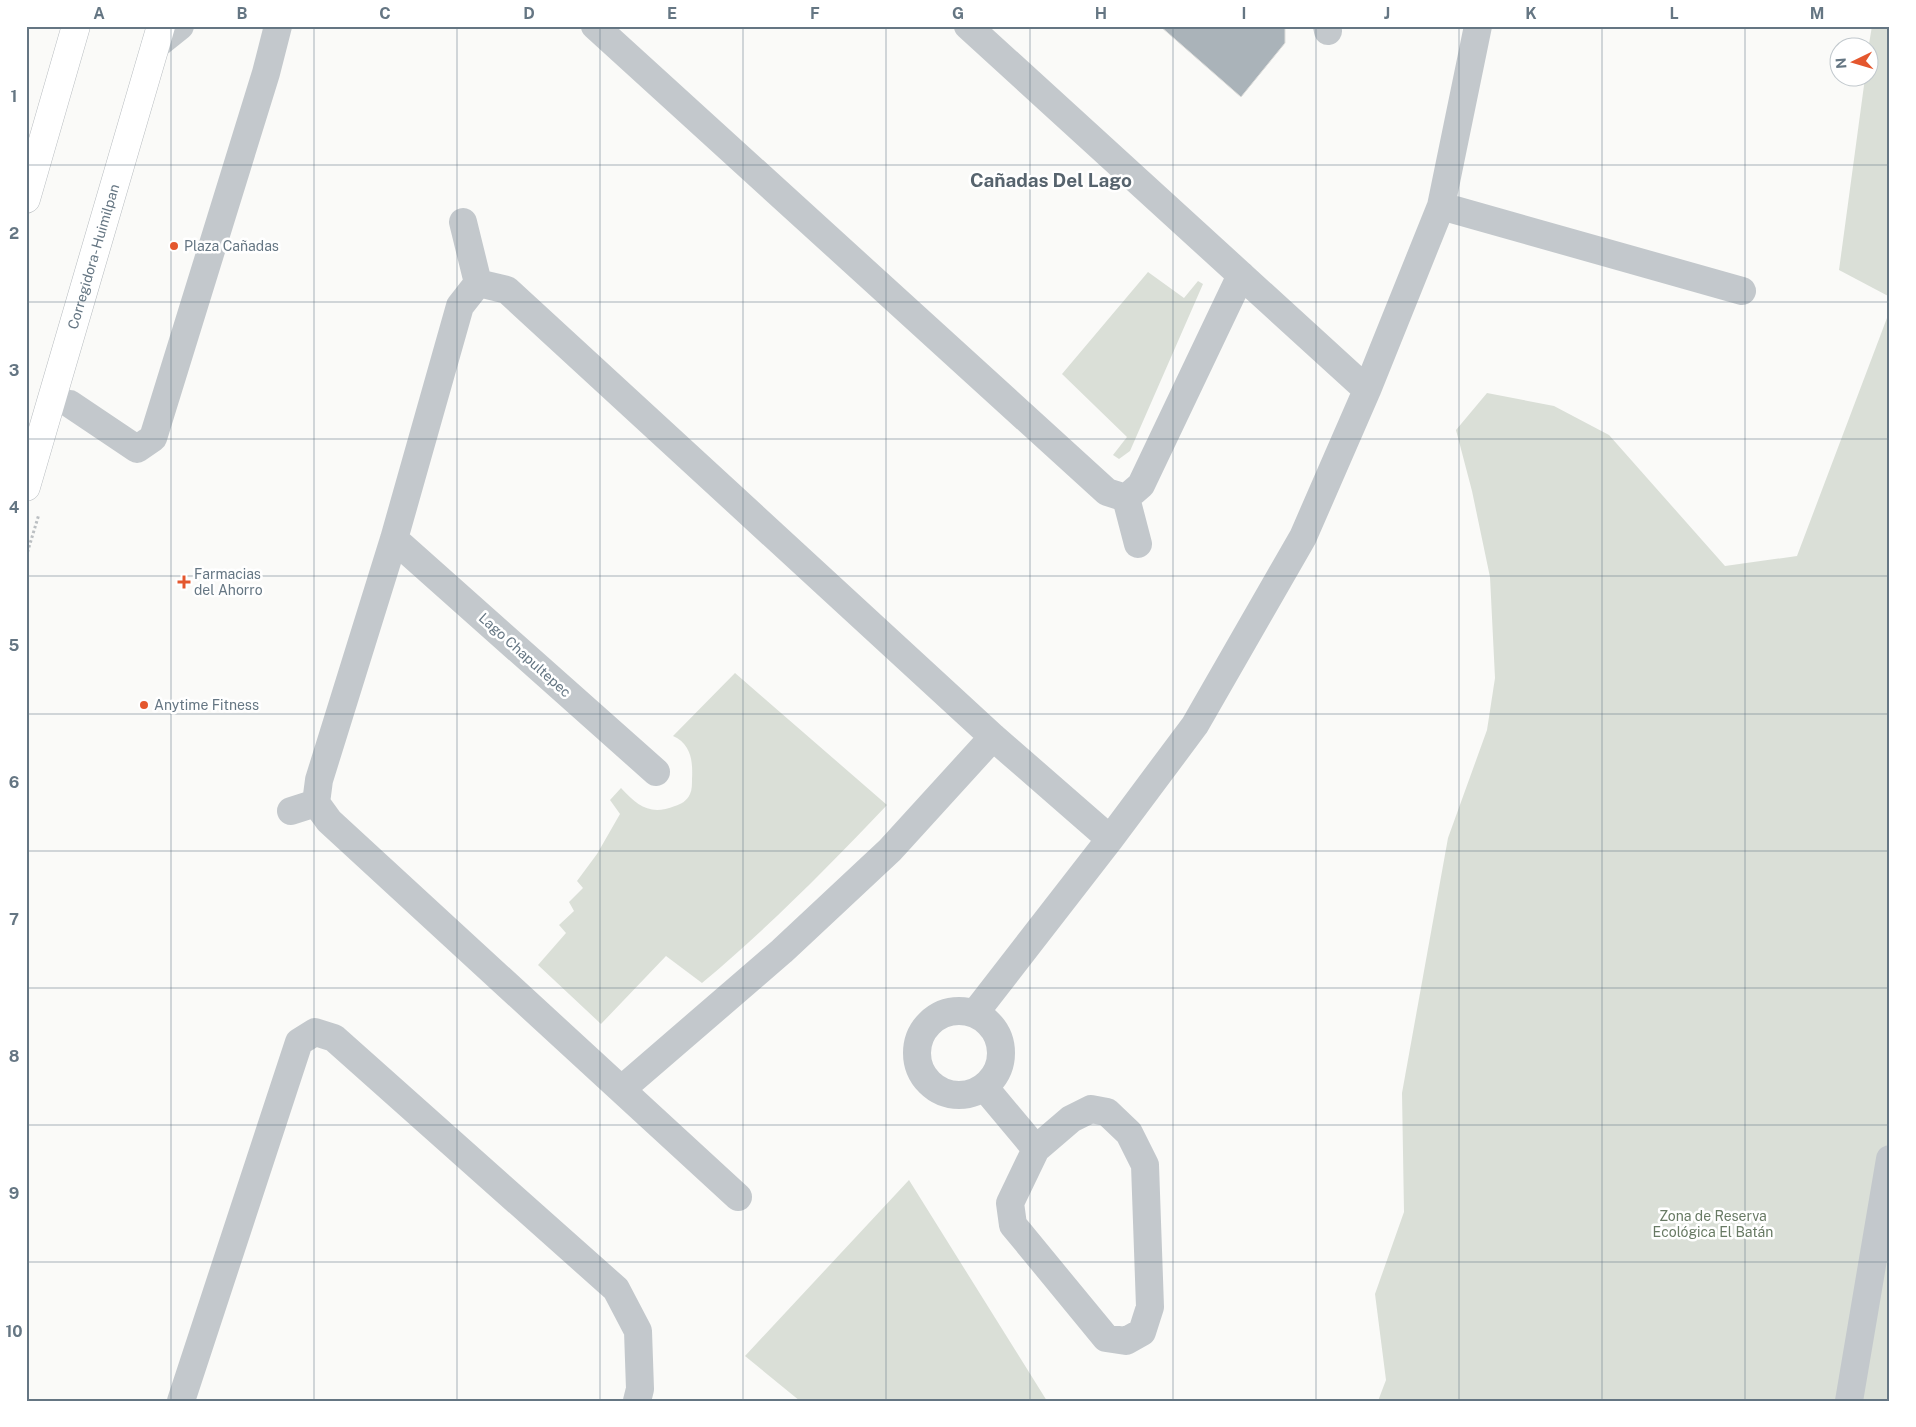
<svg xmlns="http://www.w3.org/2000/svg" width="1916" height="1427" font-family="'Public Sans',sans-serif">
<rect width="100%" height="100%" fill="#fafaf8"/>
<path fill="#dadfd7" d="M1872,26H1890V297L1839,270L1865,78H1868V50Z
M1148,272L1184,298L1198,281L1203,284L1130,451L1119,459L1113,455L1127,437L1062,374Z
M1890,310V1401H1378L1386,1380L1375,1294L1404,1212L1402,1093L1448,838L1487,730L1495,678L1490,577L1472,491L1456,430L1487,393L1554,406L1609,435L1725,566L1797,556Z
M735,673L887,805C828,867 768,928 702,983L666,956L601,1024L538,965L566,933L559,925L574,911L569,902L583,888L577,881L597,854L620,814L610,800L621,788C638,806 650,816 675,806C681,804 687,801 690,794C692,790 692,784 692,779C693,761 691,744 673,736Z
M909,1180L1047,1401H800L745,1356Z"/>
<path fill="#aab3b9" stroke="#dcdcda" d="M1160,26H1285V43L1241,97Z"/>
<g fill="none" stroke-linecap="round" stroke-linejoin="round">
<g stroke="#b5babe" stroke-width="29">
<g id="major">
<path d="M26,199L76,26"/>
<path id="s1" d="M26,487L161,26"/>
</g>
</g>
<path stroke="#bbbfc2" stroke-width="3" stroke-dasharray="2.5 2.5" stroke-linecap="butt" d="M26,557L39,514"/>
<path stroke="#c3c8cc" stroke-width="28" d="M595,26L1107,492L1126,498
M968,26L1367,390
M1327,26L1328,31
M155,46L180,26
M1441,206L1742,291
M463,222L478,283
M478,283L460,306L394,539L319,780L316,803L329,821L738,1197
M478,283L507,290L993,737L1110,839
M70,404L137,449L153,438L266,73L278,26
M1126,498L1141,485L1241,275
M1126,498L1138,544
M394,539L656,772
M291,811L316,803
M917 1053a42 42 0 1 1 84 0a42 42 0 1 1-84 0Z
M975,1013L1110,839L1195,725L1303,537L1367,390L1441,206L1478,26
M985,1088L1036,1149
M622,1089L782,951L890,850L993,737
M1091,1109L1107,1112L1129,1133L1145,1165L1150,1307L1142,1332L1126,1341L1106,1338L1013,1225L1010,1203L1036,1149L1071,1119Z
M181,1401L299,1042L315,1032L334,1038L616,1289L638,1331L640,1389L637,1401
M1849,1401L1890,1159"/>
<use href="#major" stroke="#fff" stroke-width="28"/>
</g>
<path fill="none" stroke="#657683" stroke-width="1" stroke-opacity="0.55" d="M171,26V1401M314,26V1401M457,26V1401M600,26V1401M743,26V1401M886,26V1401M1030,26V1401M1173,26V1401M1316,26V1401M1459,26V1401M1602,26V1401M1745,26V1401M26,165H1890M26,302H1890M26,439H1890M26,576H1890M26,714H1890M26,851H1890M26,988H1890M26,1125H1890M26,1262H1890"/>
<g fill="#e4572e" stroke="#fff" stroke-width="2">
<circle cx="174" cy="246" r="5"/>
<path d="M181.5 574.5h5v5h5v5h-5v5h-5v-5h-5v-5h5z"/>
<circle cx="144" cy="705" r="5"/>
</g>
<g text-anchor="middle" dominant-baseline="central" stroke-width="5" stroke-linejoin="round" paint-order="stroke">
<g font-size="14" fill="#657683" stroke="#fff" text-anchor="start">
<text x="184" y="246">Plaza Cañadas</text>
<text x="194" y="574">Farmacias<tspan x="194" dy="16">del Ahorro</tspan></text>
<text x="154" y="705">Anytime Fitness</text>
</g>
<g font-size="14" fill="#657683" stroke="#fff">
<text stroke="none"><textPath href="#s1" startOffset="240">Corregidora- Huimilpan</textPath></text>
<text transform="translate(525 655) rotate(42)">Lago Chapultepec</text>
</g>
<g font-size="14" fill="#687a64" stroke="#fff">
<text x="1713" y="1216">Zona de Reserva<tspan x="1713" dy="16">Ecológica El Batán</tspan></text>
</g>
<g font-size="19" font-weight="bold" fill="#57646e" stroke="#fff">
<text x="1051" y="180">Cañadas Del Lago</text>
</g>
</g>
<rect width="1916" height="1427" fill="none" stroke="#ffffff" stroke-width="55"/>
<g transform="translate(1854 62) rotate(265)"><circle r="24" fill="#ffffff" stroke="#c1c8cd"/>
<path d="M0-4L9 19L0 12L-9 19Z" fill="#e4572e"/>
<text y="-8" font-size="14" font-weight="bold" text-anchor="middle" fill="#657683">N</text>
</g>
<rect x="28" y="28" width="1860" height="1372" fill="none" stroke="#657683" stroke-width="2"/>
<g font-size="16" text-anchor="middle" font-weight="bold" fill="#657683">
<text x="99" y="19">A</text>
<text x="242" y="19">B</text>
<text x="385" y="19">C</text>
<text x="529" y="19">D</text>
<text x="672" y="19">E</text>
<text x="815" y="19">F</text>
<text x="958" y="19">G</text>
<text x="1101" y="19">H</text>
<text x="1244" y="19">I</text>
<text x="1387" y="19">J</text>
<text x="1531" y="19">K</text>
<text x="1674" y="19">L</text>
<text x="1817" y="19">M</text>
<text x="14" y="102">1</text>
<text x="14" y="239">2</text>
<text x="14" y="376">3</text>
<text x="14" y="513">4</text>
<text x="14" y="651">5</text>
<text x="14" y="788">6</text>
<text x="14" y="925">7</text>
<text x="14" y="1062">8</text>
<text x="14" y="1199">9</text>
<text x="14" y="1337">10</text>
</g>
</svg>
